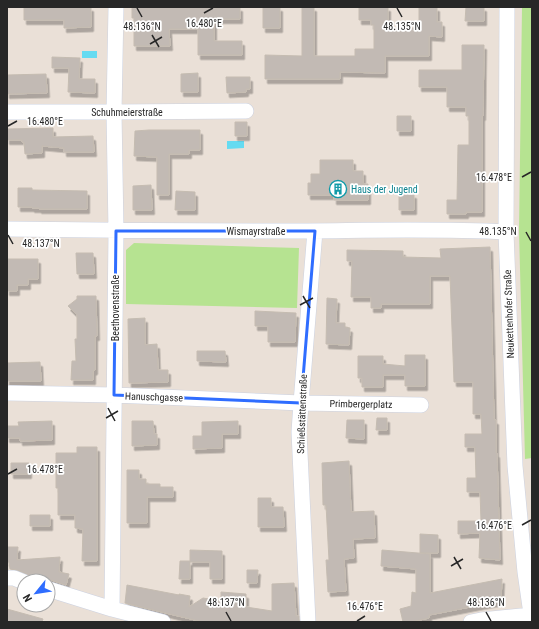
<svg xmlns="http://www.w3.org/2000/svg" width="539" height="629" font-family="'Roboto Condensed',sans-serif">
<defs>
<filter id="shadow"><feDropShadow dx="2.5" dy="4.5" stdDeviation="0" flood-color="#0004"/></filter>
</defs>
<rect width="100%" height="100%" fill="#eae0d7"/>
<path fill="#b6e391" d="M522,7H532V458L525,459L519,231Z
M134,243L299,248L297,308L126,304V250Z"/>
<path fill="#65dbf1" d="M82,51H97V58H82Z
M227,141H244V148L227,149Z"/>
<path fill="#c2bab4" stroke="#c5bcb1" filter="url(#shadow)" d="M24,7H91V27L64,28V20H24Z
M132,7H240V19H214V41H242V55H198V29H169L170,46H134V18H132Z
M263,7H280V28H263Z
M302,7H314V56H355V49H374V25H371V20H359V7H388V28H419V7H437V22H442V37L429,36V56H385V73L340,72V79H265V55L302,56Z
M466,7H484V21H465Z
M462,45H484L483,116H482V212H466V214H447V200H457L458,145H469V116H466V107H447V87H419V70H462Z
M52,57L80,58L79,79H95V93L68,92L69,68H52Z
M198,73V92H181V74Z
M46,74L47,93L7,94V75Z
M226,77H250V89H246V92L227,93Z
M397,116H411V131H397Z
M235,122H247V136H235Z
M53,128V137L93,136L94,152H64V148L42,146V153L25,154L24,142H22V140H7V129Z
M149,130H200V150H189V154H169V195H157V157L134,156L135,131Z
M320,160H353V171H363V184H368V200H334V195H308V183H311V174H320Z
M151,185L152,210H133V186Z
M18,188H32V190L87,191V209H39V208H32V207H18Z
M176,191L195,192V210H175Z
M399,194H414V210H399Z
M490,247L494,420H496V453H497L500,560L479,558L480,533L458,534V521H481L480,492H467V478H476L475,447H465V434H482L481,414H473V382H454L450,276H430V304H381V308H371V297H351L352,261H347V250L403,251V257L441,258L440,249Z
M76,253H93L94,274H77Z
M7,259H38V279H28V285H17V291H7Z
M77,296H96L97,336H95V370L93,371V380H71L72,361H76L75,339H77V315L68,306L77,299Z
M327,298L337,299L336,323H345V327L350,328L349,345L326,344Z
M255,311L296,313L295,342H268V326H255Z
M145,318V345L157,344L158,370H168V382L129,383L128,319Z
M197,351H225L226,362L197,361Z
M405,355H425V386H405V375H383V387H362V378H358V356H383V364L405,366Z
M40,362L41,381H7V363Z
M377,418H387V430H376Z
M347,420H364V439L346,438Z
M52,421V440L20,441V438H7V426H19L18,422Z
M132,421H153L154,434H157V445L132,446Z
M238,421V434H222V448L193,449V436H202V422Z
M77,447H97V561H82L83,529L75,528V515H58V488H56V453H77Z
M349,461L351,512L374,511L375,538L353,539L354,558L344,559L346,591L328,592L326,560H329L326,505H323L322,463Z
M11,463H29V474H11Z
M127,470H139V479H146V484H160V487H173V497H147V523H127Z
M258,498H271V507H283L284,527H258Z
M30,515H50V526H30Z
M420,534L438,535V553H420Z
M7,547H18L17,560L60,557L59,572L69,574L66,585L51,580L42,581L32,578L27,574L17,570L10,569L9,562H7Z
M190,550L222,551V579H210V562H190V579H179L180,561H190Z
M382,550L430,554V593L502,579L501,601L429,615V618L411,622H403L400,609L411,606L412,592L416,593V569L381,566Z
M247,570H258L257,583H247Z
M294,583L296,616H299V622H203L125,603L127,585L179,595V594L190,596L189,607L203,598L221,601V592L246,594V607L272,611V584Z
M7,609L43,619L42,622H7Z"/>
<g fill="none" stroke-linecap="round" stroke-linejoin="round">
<g stroke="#ccd2e1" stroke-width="16">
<path id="minor" d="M507,7L506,232L515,466L525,572L532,621
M7,112H114L246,111
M7,229C98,230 188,231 279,231C354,231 430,228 506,232
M7,393L114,395L301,403L421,405
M7,578H14L24,582
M48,589L112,609L163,622
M112,609L116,231L114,112L116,7
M308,622L299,432L301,403L315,231
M471,622L481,620L531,615"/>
</g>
<use href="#minor" stroke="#fff" stroke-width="15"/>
</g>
<path fill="none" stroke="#2f6dff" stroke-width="3" stroke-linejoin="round" d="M116,231H315L301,403L114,395Z"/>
<path fill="none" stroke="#272727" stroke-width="1.5" d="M137,8L142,17M397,8L402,17M204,13L213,8M152,35L159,47M150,44L162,37M8,126L17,121M522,177L531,172M526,232L531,241M8,235L13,244M303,296L310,308M300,305L313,298M108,408L115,421M106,418L118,411M8,474L17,469M522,525L531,520M454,557L461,569M451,566L463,559M226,612L231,621M486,612L491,621M357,621L365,616"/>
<defs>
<g id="building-ring" transform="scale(0.9)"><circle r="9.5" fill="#fff" stroke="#0f9aa8" stroke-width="1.5"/><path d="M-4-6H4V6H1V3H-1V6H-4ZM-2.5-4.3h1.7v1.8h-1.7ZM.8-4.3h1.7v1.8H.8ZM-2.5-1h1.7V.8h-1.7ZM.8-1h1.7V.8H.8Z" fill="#0f9aa8"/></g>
</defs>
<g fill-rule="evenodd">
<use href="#building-ring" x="338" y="189"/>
</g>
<g text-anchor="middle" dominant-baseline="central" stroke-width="3.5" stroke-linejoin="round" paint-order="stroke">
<g font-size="10" fill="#272727" stroke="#fff">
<text x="127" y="112">Schuhmeierstraße</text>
<text x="256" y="231">Wismayrstraße</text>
<text transform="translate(115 308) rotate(-90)">Beethovenstraße</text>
<text transform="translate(509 314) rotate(-92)">Neukettenhofer Straße</text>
<text transform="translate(154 397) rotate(2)">Hanuschgasse</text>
<text transform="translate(361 404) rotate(1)">Primbergerplatz</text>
<text transform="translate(302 414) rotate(-88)">Schießstättenstraße</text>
</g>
<g font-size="10" fill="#0d838f" stroke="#fff" text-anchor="start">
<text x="351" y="189">Haus der Jugend</text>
</g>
</g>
<g font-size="10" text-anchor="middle" fill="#272727" stroke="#fff" stroke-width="3.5" stroke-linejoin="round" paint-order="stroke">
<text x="204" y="27">16.480°E</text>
<text x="142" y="30">48.136°N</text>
<text x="402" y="30">48.135°N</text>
<text x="45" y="125">16.480°E</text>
<text x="494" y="181">16.478°E</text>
<text x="498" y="235">48.135°N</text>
<text x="41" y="247">48.137°N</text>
<text x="45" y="473">16.478°E</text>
<text x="494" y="529">16.476°E</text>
<text x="226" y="606">48.137°N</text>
<text x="486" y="606">48.136°N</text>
<text x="365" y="610">16.476°E</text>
</g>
<rect width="539" height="629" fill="none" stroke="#272727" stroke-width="16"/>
<g transform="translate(36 593) rotate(240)"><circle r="19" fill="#ffffff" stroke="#a9a9a9"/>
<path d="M0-3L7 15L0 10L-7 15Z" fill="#2f6dff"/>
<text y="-6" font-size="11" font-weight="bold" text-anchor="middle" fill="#272727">N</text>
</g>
</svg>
